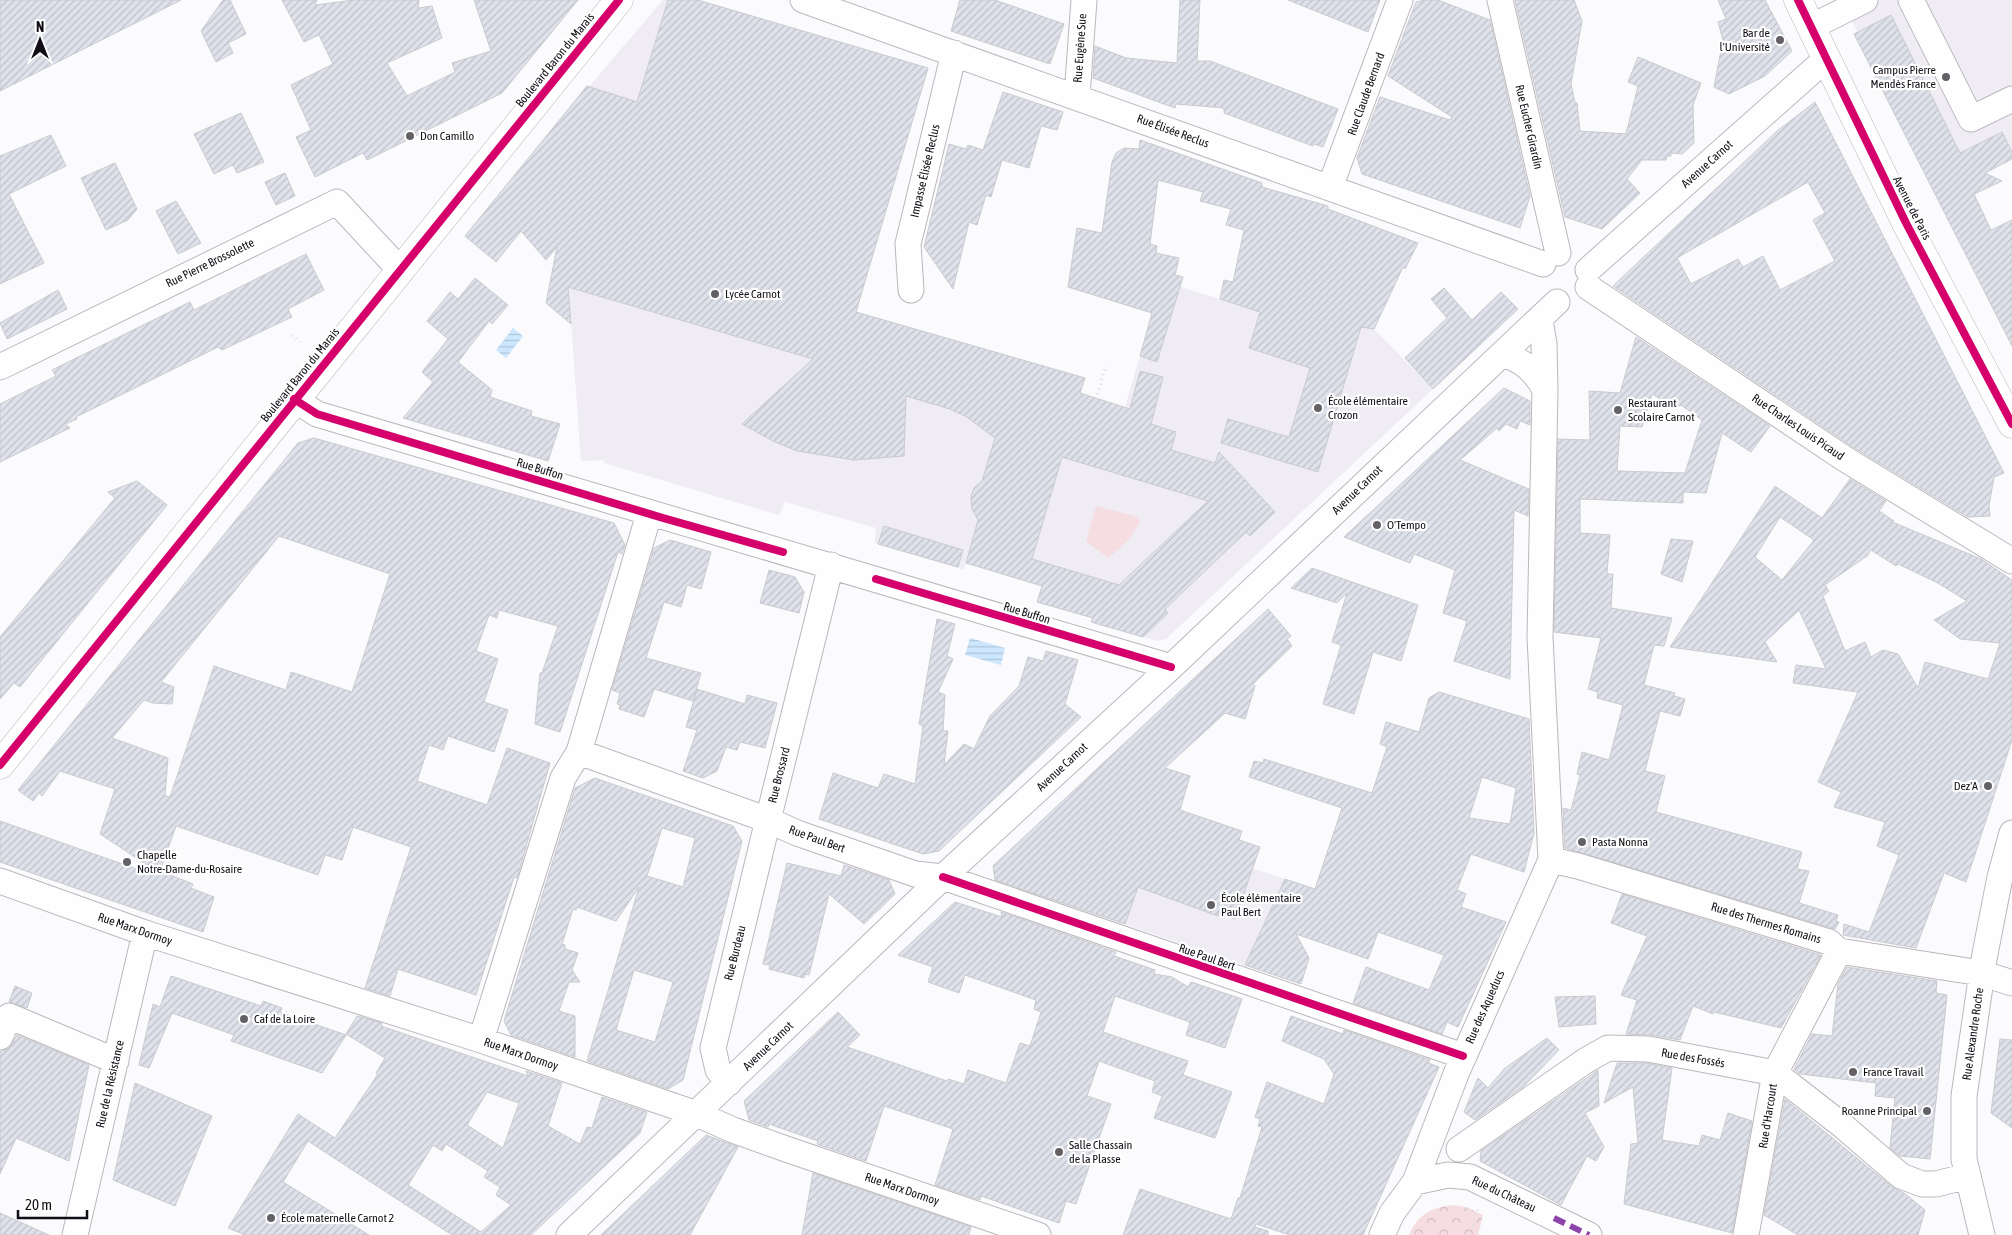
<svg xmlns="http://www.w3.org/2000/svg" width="2012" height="1235" font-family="'Asap Condensed',sans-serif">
<defs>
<pattern id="park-crowns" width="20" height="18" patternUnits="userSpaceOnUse" patternTransform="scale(1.25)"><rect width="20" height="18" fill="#f5dde2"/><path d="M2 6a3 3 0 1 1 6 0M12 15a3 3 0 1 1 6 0" fill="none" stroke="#d1bcc1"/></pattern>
<pattern id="water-rules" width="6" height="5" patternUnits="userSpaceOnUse" patternTransform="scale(1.25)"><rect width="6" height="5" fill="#cce7fe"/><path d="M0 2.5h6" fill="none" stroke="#aec5d9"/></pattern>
<pattern id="building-hatch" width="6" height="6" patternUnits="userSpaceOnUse" patternTransform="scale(1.25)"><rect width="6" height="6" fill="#e0e2eb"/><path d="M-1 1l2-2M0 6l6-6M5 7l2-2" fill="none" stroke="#bfc1c9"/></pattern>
</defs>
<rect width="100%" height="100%" fill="#fbfafd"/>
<path fill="#efecf3" d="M663,0H698L928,68L856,312L1085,378L1078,403L1117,434L1162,281L1261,312L1374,329L1433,389L1166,639L1158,641L1091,622L1092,618L1037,602L1042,586L966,563L964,570L875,543L876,528L785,502L779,515L604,463V460L581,461L557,124Z
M1841,0H2012V154L1937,188Z
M1127,826L1285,879L1255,969L1098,915Z"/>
<path fill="#f5dde2" d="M1096,506L1138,517L1140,522L1129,540L1108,558L1086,541Z"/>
<path fill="url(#park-crowns)" d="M1453,1205L1466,1207L1483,1215L1478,1235H1409C1417,1215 1432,1207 1453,1205Z"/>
<path fill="url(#water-rules)" d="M513,328L523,336L506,358L496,350Z
M970,638L1005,648L1001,665L965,655Z"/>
<path fill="url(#building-hatch)" stroke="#cacacf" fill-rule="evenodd" d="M0,0H181L0,91Z
M223,0H230L246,34L228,43L233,53L216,62L201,31Z
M282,0H317L315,5L354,0H419L418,8L432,6L442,38L387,63L407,96L455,72L452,63L491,51L474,0H578L502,93L367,160L363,153L315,177L296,137L311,130L291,85L333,64L319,35L304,42Z
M668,0H698L928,68L856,312L1085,378L1080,393L1130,409L1140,371L1163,377L1151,424L1176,432L1171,450L1215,463L1219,452L1275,512L1250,536L1246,532L1165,609L1168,613L1143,637L1091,622L1093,618L1037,602L1042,586L966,563L978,520L972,509L971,496L974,488L982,481L995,438L967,417L950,409L906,396L904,456L854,460L797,451L773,441L742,424L813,359L568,287L571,324L546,303L557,247L546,260L521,231L496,262L465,236L587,86L637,102ZM1062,457L1208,501L1119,585L1032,559Z
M960,0H995L1064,24L1050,64L951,31Z
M1180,0H1200L1197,61H1210L1338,109L1323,147L1314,144L1313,146L1224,113V108L1176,104L1175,108L1093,78L1095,46L1126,58L1177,63Z
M1288,0H1380L1368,32Z
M1425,0H1438L1490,20L1530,196L1520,228L1362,174L1357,158L1380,97L1450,120L1452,117L1388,76L1416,2Z
M1515,0H1574L1582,21L1571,84L1575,103H1577L1580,131L1626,134L1638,86L1628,82L1638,57L1701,83L1693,105L1694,143L1682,154L1671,153V156H1667L1666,160H1642L1627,179L1640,193L1602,229L1565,217Z
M1718,0H1765L1792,51L1765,76L1729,94L1714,87L1723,40L1718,22L1726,19Z
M1891,15L1960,153L2002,132L2012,152V159L1985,173L2002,181L1974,194L1991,230L2012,220V346L1854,34Z
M1003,92L1063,112L1057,130L1041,126L1029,168L1002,160L991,197L986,195L977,225L969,222L953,289L924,247L949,144L966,149L968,145L983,150Z
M1815,102L2004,473L1994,477L1989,506L1990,516L1968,517L1853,447L1613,286L1777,131ZM1808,182L1825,213L1813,220L1835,261L1780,290L1763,256L1743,267L1738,259L1691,284L1677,258Z
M241,113L264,162L237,173L233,165L214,174L194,134Z
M51,135L66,166L9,194L44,263L0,284V156Z
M1140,140L1262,183V187L1328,206V209L1418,243L1405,269L1403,267L1374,329L1361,327L1318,472L1221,443L1228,419L1289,437L1310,368L1249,348L1260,312L1220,299L1224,280L1233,282L1244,230L1226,225L1231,209L1200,201L1203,192L1158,180L1150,244L1157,246L1156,253L1179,258L1175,275L1183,277L1157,362L1140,356L1152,313L1068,287L1077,228L1102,233L1112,162L1116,153L1124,148L1139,149Z
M115,163L137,209L128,220L106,230L81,178Z
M285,173L295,196L276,205L265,182Z
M176,201L201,243L178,254L156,211Z
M306,254L324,290L288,309L292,317L222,350L218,347L76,417L77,419L65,424L70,428L0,462V404L56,376L52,370L190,302L194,310Z
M475,278L508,305L492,324L489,321L458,362L492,390L490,397L532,411L531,416L560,424L548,461L403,418L433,382L422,372L448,339L427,321L450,292L458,299Z
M1444,288L1472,320L1501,292L1518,309L1433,389L1405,358L1447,318L1431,299Z
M58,290L67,309L7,339L0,323Z
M1636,337L1770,426L1751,452L1722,433L1706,493L1683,492V503L1580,499V533L1610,535L1607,574H1613L1611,608L1672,618L1664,646L1654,645L1644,685L1675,693L1674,696L1685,699L1680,716L1660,711L1645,771L1665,776L1656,812L1802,852L1797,869L1809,871L1799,903L1838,915L1836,921L1839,922L1835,929L1565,848L1563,808L1571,810L1580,775L1577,774L1582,752L1609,760L1623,705L1597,698L1598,692L1588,689L1601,638L1554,632L1558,439L1590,440L1589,391L1620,393ZM1652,394L1673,407L1681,405L1702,420L1685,473L1617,471L1620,426L1642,427Z
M1504,388L1530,401V425L1520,421L1517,429L1506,424L1499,431L1497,428L1460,460L1529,489L1528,516L1514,510L1510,679L1454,661L1467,621L1443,613L1455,570L1414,554L1410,563L1344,537Z
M314,438L614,523L625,545L622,554L618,552L560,732L535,724L540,673H542L558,626L499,610L497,618L489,615L476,651L498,659L484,702L508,710L494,752L448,736L443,750L429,745L417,781L487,805L507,748L550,763L517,878L514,877L476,995L398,969L390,996L365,988L411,847L353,827L342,860L325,855L318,875L176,826L160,871L193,884L191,888L214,897L203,932L0,862V821L151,874L153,869L100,834L115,789L60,771L42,796L39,793L33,801L18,790L298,443ZM279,536L390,574L352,692L291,672L286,690L214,666L170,797L165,796L168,758L112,738L144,700L153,703L172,704L174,687L161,682Z
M1850,479L1886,501L1879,511L1894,521H1890L1981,559L2012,580V740L1966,882L1944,873L1916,948L1843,935L1844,924L1869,932L1899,855L1877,846L1885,822L1834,807L1841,792L1818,782L1858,692L1793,683L1796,665L1826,669L1799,610L1765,642L1777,662L1670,647L1775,486L1822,518ZM1780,517L1814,540L1782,580L1755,557ZM1871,550L1896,566L1898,564L1936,582L1967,601L1934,620L1960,639L2000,643L1988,679L1925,662L1918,688L1898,654L1883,650L1871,657L1865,642L1845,651L1823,596L1829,591L1825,585L1867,556Z
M137,481L167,505L20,687L14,683L0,699V637L115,498L108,492Z
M884,526L963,550L958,567L878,544Z
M1671,539L1693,541L1682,582L1661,574Z
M670,540L711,552L701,589L687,585L681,607L664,602L646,658L701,673L693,701L654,689L644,717L619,709L620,705L617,704L620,693L612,690L654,548Z
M1312,568L1418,605L1401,661L1373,652L1354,714L1323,704L1341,645L1332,642L1347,593L1337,603L1291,588Z
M769,570L795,577L804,592L799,613L760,603Z
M1268,609L1291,636L1287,639L1292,646L1253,684L1255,686L1245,719L1225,713L1165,768L1190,776L1180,810L1242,831L1239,840L1260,847L1235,919L1219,913L1218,916L1138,887L1125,924L995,880L993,866Z
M937,619L955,624L947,656L953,659L938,692L945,695L943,731H948L944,765L964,744L974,749L990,716L1019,686L1028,657L1043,661L1046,651L1078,660L1065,704L1081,717L939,851L923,854L819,819L833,773L878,788L884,774L915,784L923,726L919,724Z
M697,689L745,704L747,695L777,703L765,748L740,742L737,750L726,747L717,771L703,778L683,771L697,730L686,727Z
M1439,692L1529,719L1534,833L1524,872L1471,854L1457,890L1466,894L1461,907L1506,922L1458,1027L1447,1022L1442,1034L1353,1003L1366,967L1429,990L1444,955L1378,932L1368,959L1296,934L1309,958L1301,984L1245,965L1285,879L1315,889L1342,808L1249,777L1254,761L1263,763L1264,759L1372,793L1387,747L1380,744L1386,722L1419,732L1429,698ZM1482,777L1516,788L1510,824L1469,818Z
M595,778L733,826L742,841L683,1080L668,1089L587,1061L639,887L616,921L577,907L576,910L573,909L562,944L565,945V949L578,953L572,970L580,982H569L559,1011L575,1016V1057L511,1035L504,1021L575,788ZM662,828L695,838L683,887L647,876ZM634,970L673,982L655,1042L616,1030Z
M787,863L841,876L844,865L889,880L895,894L864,924L829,894L809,975L805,974L804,978L769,969L770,965L763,964Z
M1622,894L1821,955L1781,1028L1714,1012L1713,1014L1693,1006L1680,1040L1651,1035L1626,1034L1637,1000L1621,995L1647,936L1611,923Z
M955,902L1002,917L1001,912L1116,952L1114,956L1155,970L1154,974L1172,977L1188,987L1191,982L1242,999L1225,1048L1186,1035L1190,1022L1115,996L1103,1032L1188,1061L1183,1075L1232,1092L1215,1138L1154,1118L1162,1096L1152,1092L1155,1081L1099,1061L1087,1096L1111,1104L1076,1204L1066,1201L1059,1223L981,1196L980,1200L935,1185L953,1129L884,1106L866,1161L817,1144L818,1141L769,1124L768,1127L749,1120L744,1101L838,1012L860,1035L847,1047L947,1081L948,1079L964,1084L968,1070L1006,1083L1020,1043L1030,1046L1041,1012L1034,1009L1036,1000L965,975L959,993L928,982L933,967L898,955Z
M1847,967L1937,981L1936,993L1947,995L1930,1159L1900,1156L1890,1148L1895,1098L1875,1096L1876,1083L1800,1074L1794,1069L1812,1034L1832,1036L1838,984Z
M171,976L261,1006L263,1001L282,1008L280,1012L346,1035L322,1073L231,1041L234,1035L172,1013L149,1068L139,1065L153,1004L160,1007Z
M15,986L32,993L27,1008L9,1002Z
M1595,996L1596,1024L1559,1027L1555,997Z
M357,1016L382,1023L381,1026L528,1076L526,1071L562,1083L548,1126L580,1144L587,1127L592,1128L602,1097L647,1112L640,1133L531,1235H452L308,1141L283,1182L369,1235H245L228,1228L298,1114L335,1138L378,1074L376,1073L385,1058L346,1034ZM487,1092L519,1103L503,1148L467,1125ZM446,1144L488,1171L484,1177L500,1187L496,1195L511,1205L481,1232L408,1185L433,1145L442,1151Z
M1291,1016L1343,1034L1344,1030L1430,1060L1428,1063L1439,1067L1363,1235H1290L1256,1224L1255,1227L1268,1231V1235H1123L1140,1189L1231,1219L1238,1198H1240L1262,1127L1258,1126L1260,1119L1255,1117L1267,1082L1324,1104L1334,1074L1324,1059L1282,1041Z
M17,1035L89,1065L69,1161L16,1138L0,1174V1052L9,1048Z
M1547,1038L1559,1050L1524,1086L1475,1120L1464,1112L1478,1078L1488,1088L1504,1069Z
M2000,1039L2012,1040V1128L1991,1113Z
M1617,1063H1646L1672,1068L1662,1140L1699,1146L1702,1135L1720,1140L1728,1113L1752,1121L1732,1233L1624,1204L1631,1144L1638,1143L1633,1087L1604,1103Z
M1598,1070L1599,1106L1585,1113L1604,1147L1596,1161L1587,1156L1561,1205L1480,1161L1481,1151Z
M135,1083L212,1116L175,1206L113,1180Z
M1785,1099L1892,1187L1904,1193L1925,1210L1918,1235H1798L1764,1215Z
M706,1135L738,1147L690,1235H601Z
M813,1173L971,1227L969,1235H802Z
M0,1213L49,1235H0Z"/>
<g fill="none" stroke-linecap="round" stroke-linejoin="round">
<g stroke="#bab7bd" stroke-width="27">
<path id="minor" d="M803,0L1543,264
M1500,0L1558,253
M1911,0L1971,119L2012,99
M1811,27L1865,0
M1077,96L1084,0
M1330,187L1400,0
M1588,270L1826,59
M1588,287L1845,459L2012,561
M911,290L908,244L954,53
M1502,354C1523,360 1535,371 1545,390
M0,367L337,202L401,271
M294,399L317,414L1171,667
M579,752L768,820L831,565
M1551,860L1578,866L1829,942L1839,951L1981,973L2012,983
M0,881L145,933L481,1040L697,1114L733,1130L786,1149L1038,1235
M0,1037L9,1016L116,1061
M481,1040L563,778L579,752L649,514
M729,1083L718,1070L713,1048L768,820L797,833L915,874L943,877L1463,1056
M1459,1149L1585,1061L1608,1048L1648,1049L1775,1073L1843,1126L1901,1176L1922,1184H1936L1968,1176
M1415,1182L1448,1175L1470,1177L1589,1235
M75,1235L145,933
M569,1235L943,877L1171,667L1557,302
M1382,1235L1392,1213L1415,1182L1456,1074L1551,860L1540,637L1545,390L1544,344L1540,320
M1746,1235L1775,1073L1839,951
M1982,1235L1964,1159V1096L1984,959L2000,877L2012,833"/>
</g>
<g stroke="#bab7bd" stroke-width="29">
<path id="major" d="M1798,0L1906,223L2012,424
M0,765L619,0"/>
</g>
<path stroke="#ddddde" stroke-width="3" stroke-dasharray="1 4" stroke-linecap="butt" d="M292,335L300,342
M1096,399L1106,365
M281,1010L287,1012
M1471,1235L1478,1207"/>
<use href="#minor" stroke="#fefeff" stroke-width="25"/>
<use href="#major" stroke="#fefeff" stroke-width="28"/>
<path stroke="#8e44ad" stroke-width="6" stroke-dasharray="12 6" stroke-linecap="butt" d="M1554,1218L1589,1235"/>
<g stroke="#fff" stroke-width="11">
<path id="cycleway" d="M1798,0L1906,223L2012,424
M294,399L317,414L663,518L783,552
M876,579L1171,667
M0,765L619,0
M943,877L1463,1056"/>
</g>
<use href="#cycleway" stroke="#d6006c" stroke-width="8"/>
</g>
<g fill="#636166" stroke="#fff" stroke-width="2">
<circle cx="1780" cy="40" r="5"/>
<circle cx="1946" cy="77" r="5"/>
<circle cx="410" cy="136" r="5"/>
<circle cx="715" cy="294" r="5"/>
<circle cx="1318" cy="408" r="5"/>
<circle cx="1618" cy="410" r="5"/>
<circle cx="1377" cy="525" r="5"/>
<circle cx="1988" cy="786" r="5"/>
<circle cx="1582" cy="842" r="5"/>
<circle cx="127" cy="862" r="5"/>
<circle cx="1211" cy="905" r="5"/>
<circle cx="244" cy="1019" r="5"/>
<circle cx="1853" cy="1072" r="5"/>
<circle cx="1927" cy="1111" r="5"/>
<circle cx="1059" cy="1152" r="5"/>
<circle cx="271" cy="1218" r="5"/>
</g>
<g text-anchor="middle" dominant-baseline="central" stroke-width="4.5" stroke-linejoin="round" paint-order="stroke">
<g font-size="12" fill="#110e15" stroke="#fff" text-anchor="start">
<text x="1770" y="33" text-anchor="end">Bar de<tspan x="1770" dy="14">l'Université</tspan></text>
<text x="1936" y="70" text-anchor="end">Campus Pierre<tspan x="1936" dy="14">Mendès France</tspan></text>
<text x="420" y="136">Don Camillo</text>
<text x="725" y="294">Lycée Carnot</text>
<text x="1328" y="401">École élémentaire<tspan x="1328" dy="14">Crozon</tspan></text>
<text x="1628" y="403">Restaurant<tspan x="1628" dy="14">Scolaire Carnot</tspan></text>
<text x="1387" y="525">O'Tempo</text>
<text x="1978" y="786" text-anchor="end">Dez'A</text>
<text x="1592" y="842">Pasta Nonna</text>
<text x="137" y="855">Chapelle<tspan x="137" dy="14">Notre-Dame-du-Rosaire</tspan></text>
<text x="1221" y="898">École élémentaire<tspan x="1221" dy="14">Paul Bert</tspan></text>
<text x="254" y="1019">Caf de la Loire</text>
<text x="1863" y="1072">France Travail</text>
<text x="1917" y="1111" text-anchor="end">Roanne Principal</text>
<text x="1069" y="1145">Salle Chassain<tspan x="1069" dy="14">de la Plasse</tspan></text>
<text x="281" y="1218">École maternelle Carnot 2</text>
</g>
<g font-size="12" fill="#110e15" stroke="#fff">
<text transform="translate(1080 48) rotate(-86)">Rue Eugène Sue</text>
<text transform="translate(555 60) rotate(-51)">Boulevard Baron du Marais</text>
<text transform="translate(1366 94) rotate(-70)">Rue Claude Bernard</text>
<text transform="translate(1529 127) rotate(77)">Rue Eucher Girardin</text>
<text transform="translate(1173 131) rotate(20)">Rue Élisée Reclus</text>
<text transform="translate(1707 164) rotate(-42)">Avenue Carnot</text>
<text transform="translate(925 171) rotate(-77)">Impasse Élisée Reclus</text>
<text transform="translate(1912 208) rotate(63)">Avenue de Paris</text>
<text transform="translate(210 263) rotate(-26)">Rue Pierre Brossolette</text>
<text transform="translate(300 375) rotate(-51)">Boulevard Baron du Marais</text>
<text transform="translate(1798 427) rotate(34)">Rue Charles Louis Picaud</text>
<text transform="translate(540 469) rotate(17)">Rue Buffon</text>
<text transform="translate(1357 490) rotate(-44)">Avenue Carnot</text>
<text transform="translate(1027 613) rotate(17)">Rue Buffon</text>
<text transform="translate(1062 767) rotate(-43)">Avenue Carnot</text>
<text transform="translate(779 775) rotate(-76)">Rue Brossard</text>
<text transform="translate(817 839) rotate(20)">Rue Paul Bert</text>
<text transform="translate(1766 923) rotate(17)">Rue des Thermes Romains</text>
<text transform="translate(135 929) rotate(19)">Rue Marx Dormoy</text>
<text transform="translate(735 953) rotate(-76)">Rue Burdeau</text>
<text transform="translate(1207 957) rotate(19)">Rue Paul Bert</text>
<text transform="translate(1485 1007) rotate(-66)">Rue des Aqueducs</text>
<text transform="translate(1973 1034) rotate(-82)">Rue Alexandre Roche</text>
<text transform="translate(768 1046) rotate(-44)">Avenue Carnot</text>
<text transform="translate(521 1054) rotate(19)">Rue Marx Dormoy</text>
<text transform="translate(1693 1058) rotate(10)">Rue des Fossés</text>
<text transform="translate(110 1084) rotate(-77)">Rue de la Résistance</text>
<text transform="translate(1768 1116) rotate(-81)">Rue d'Harcourt</text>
<text transform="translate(902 1189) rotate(19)">Rue Marx Dormoy</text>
<text transform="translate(1504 1194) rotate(25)">Rue du Château</text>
</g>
</g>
<g transform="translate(40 40)" stroke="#ffffff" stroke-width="4" paint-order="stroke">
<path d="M0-4L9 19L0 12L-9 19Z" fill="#110e15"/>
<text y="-8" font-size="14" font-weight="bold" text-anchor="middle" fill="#110e15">N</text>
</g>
<path d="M18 1210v8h69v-8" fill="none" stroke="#110e15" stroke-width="2.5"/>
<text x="25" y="1210" font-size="15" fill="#110e15" stroke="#ffffff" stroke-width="4" paint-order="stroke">20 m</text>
</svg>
